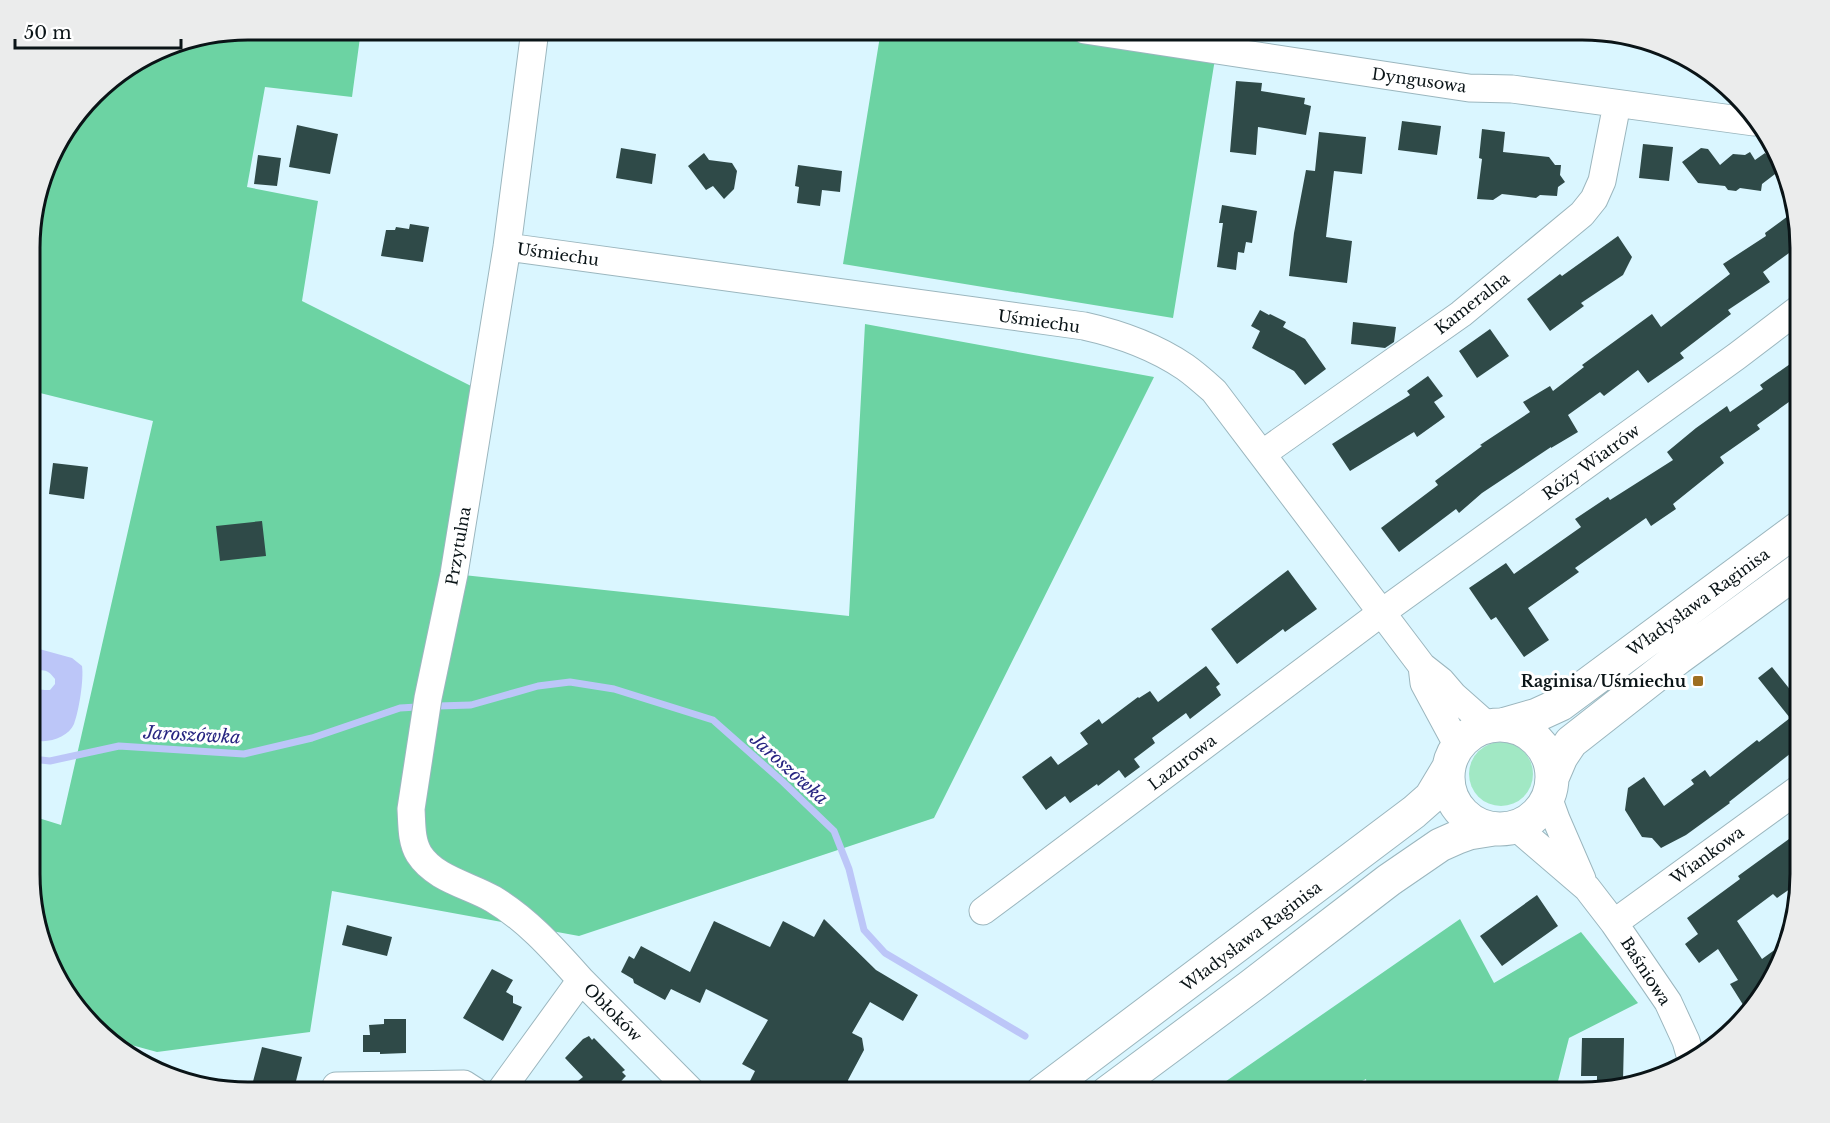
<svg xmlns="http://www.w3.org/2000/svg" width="1830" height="1123" font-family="'Libre Baskerville',serif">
<rect width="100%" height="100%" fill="#daf6ff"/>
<path fill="#a1e8c4" d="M1469 774a32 32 0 1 1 64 0a32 32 0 1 1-64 0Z"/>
<path fill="#6cd3a3" d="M249,30H361L352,97L265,87L247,187L318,201L302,301L483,392L454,574L849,616L865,324L1154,377L934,818L579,936L332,891L310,1032L157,1052L113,1040L60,984L32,902V816L61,825L153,421L32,391V221L53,152L104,85L165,47Z
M881,30H1224L1214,65L1173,318L843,264Z
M1460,919L1494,983L1581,932L1638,1003L1569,1038L1555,1093H1368L1366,1079L1339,1093H1209Z"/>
<path fill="#bcc6f8" d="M32,647L72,658L82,666C84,679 79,711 74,724C68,738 45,745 32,739V684C36,690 43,690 50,690L55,684V679C49,670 41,667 32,674Z"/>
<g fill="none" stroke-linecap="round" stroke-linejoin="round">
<path stroke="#bcc6f8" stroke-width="7" d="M438,706L471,705L538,686L570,682L614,689L713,720L783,782L834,831L849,869L864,930L885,953L1025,1036
M32,759L50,761L119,746L244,754L312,738L400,708L417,707"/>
</g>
<path fill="#2f4a48" d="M1236,81L1262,83L1261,91L1305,98L1304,104L1311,106L1306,135L1258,127L1256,155L1230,152Z
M1402,121L1441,126L1437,155L1398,150Z
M297,125L338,134L330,174L289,167Z
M1482,129L1505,132L1503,152L1549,157L1555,165H1561L1560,175L1565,182L1558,187L1557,196L1540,195L1536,198L1502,194L1493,200L1477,199L1482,159L1479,158Z
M1319,132L1366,137L1362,174L1334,171L1326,237L1352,241L1347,283L1289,276L1294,233L1306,170L1315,171Z
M1643,144L1673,147L1669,181L1639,178Z
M621,148L656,154L652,184L616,178Z
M1701,148L1708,149L1720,165L1733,154L1745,155L1750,152L1755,160L1765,153L1779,171L1762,184L1761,191L1740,188L1736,191L1728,190L1725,186L1698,183L1682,162Z
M704,153L709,160L732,163L737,171L734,189L724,199L713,186L706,190L688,166Z
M258,155L281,158L277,186L254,184Z
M798,165L842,171L840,192L822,190L820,206L797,203L799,187L795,186Z
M1222,205L1257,211L1252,243L1246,242L1244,253L1238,252L1236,270L1217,267L1223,223H1219Z
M1788,216L1797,228L1800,245L1763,272L1770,282L1728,310L1731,314L1680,353L1684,358L1648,383L1638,370L1604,396L1600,392L1568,415L1578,432L1551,448V447L1482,493L1459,513L1456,509L1399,552L1381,528L1438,485L1435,481L1482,446L1480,445L1530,412L1523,402L1550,386L1553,391L1584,367L1582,365L1652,314L1661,327L1730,274L1723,264L1766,236L1765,233Z
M410,224L429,227L423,262L381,256L386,230H395L396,227L409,229Z
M1618,236L1632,257L1623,275L1581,303L1584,306L1550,331L1527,299L1560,274L1562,276Z
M1260,310L1269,315L1270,314L1286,322L1283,327L1305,339L1326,369L1305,385L1294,371L1252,348L1260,331L1251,326Z
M1353,322L1396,327L1394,342L1385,348L1351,344Z
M1490,329L1509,356L1477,378L1459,351Z
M1800,357V394L1757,425L1760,429L1720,457L1724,463L1673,504L1676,509L1651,526L1646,518L1575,568L1579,572L1528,608L1549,640L1524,657L1496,617L1491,620L1469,588L1506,563L1514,574L1581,527L1575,519L1608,497L1610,500L1673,460L1667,452L1696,428L1727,406L1730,412L1763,389L1760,385Z
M1428,376L1443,396L1434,402L1445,417L1417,437L1414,432L1350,471L1332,444L1410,395L1407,391Z
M53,463L88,467L84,499L49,494Z
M262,521L266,556L220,561L216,526Z
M1288,570L1317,609L1285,632L1283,629L1237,664L1211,629Z
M1206,666L1220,684L1216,687L1221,695L1190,719L1186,713L1152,738L1155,743L1134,759L1140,767L1125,778L1119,770L1098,786L1097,784L1070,803L1065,796L1046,810L1022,777L1051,756L1058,765L1088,744L1080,733L1099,719L1102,724L1138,697L1139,698L1150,691L1158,702Z
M1772,667L1800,702V746L1729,802L1730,803L1686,835L1661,848L1652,838L1642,837L1625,810L1628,788L1644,777L1664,806L1694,784L1691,780L1705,770L1710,777L1757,740L1759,742L1790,718L1758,678Z
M1800,831V882L1777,898L1773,894L1737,921L1762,959L1780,946L1763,995L1747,1011L1730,984L1738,980L1718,949L1699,963L1685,944L1698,934L1687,918L1740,879L1738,876Z
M1537,895L1558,926L1502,966L1480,936Z
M824,919L876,970L918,995L903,1021L870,1002L852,1033L862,1038L864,1050L848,1080L850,1093H744L755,1071L742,1064L768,1020L706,989L700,1003L671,989L665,1000L634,983L633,979L621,972L629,956L634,959L641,946L690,972L714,921L770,947L783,921L814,937Z
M347,925L392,937L387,956L342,945Z
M492,969L513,980L506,992L513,996V1003L522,1007L503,1041L463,1018Z
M384,1019H406V1053L380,1054V1052H363V1035H370L369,1025L384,1024Z
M589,1036L592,1040L594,1038L625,1070L622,1072L626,1076L610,1093H563L583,1077L565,1058L583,1039Z
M1582,1038H1624L1623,1081H1597V1076H1581Z
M262,1047L302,1057L293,1093H250Z"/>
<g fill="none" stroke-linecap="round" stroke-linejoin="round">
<g stroke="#9bb6be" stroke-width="29">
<path id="street" d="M535,30L507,247L454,574L428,698L411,809C412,824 411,841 419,854C435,879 469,885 493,899C528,920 554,950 581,980
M1085,30L1469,88L1512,89L1754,122
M507,247L1084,326C1120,334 1154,346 1185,367C1195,374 1205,383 1214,391L1422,666L1441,681L1453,695L1488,726
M1262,454L1461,314L1582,214L1594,199L1602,181L1617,104
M1422,666L1424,683L1458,746
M1548,797L1556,819L1582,879
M1516,827L1587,888L1614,923L1668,1002L1686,1041L1692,1062
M983,911L1381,613L1737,356L1800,308
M1614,923L1800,788
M336,1086L464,1084L478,1093
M499,1093L581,980L693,1093"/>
</g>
<g stroke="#9bb6be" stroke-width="35">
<path id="secondary" d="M1502,725L1537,715L1561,704L1800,527
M1448 777a52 52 0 1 1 104 0a52 52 0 1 1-104 0Z
M1552,778L1561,757L1571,742L1678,658L1800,569
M1041,1093L1414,812L1431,797L1449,767
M1107,1093L1251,986L1389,880L1440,845L1458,837L1469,833L1494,829"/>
</g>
<use href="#street" stroke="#fff" stroke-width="27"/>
<use href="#secondary" stroke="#fff" stroke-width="33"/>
</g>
<rect fill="#9e6f21" stroke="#fff" stroke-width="2" x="1692" y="675" width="12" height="12" rx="3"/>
<g text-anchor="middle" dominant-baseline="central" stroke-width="6" stroke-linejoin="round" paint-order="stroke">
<g font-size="16" fill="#0a1417" stroke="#fff">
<text transform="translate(1419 80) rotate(8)">Dyngusowa</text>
<text transform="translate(558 254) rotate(8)">Uśmiechu</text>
<text transform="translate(1472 303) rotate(-38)">Kameralna</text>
<text transform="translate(1039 321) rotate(8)">Uśmiechu</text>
<text transform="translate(1591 462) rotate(-36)">Róży Wiatrów</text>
<text transform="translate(458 546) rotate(-80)">Przytulna</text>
<text transform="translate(1698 602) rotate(-36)">Władysława Raginisa</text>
<text transform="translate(1182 762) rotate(-37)">Lazurowa</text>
<text transform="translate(1707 855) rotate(-36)">Wiankowa</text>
<text transform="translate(1251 936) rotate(-37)">Władysława Raginisa</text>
<text transform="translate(1646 971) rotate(57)">Baśniowa</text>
<text transform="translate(613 1012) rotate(45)">Obłoków</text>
</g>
<g font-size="16" font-weight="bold" fill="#0a1417" stroke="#fff" text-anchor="end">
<text x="1686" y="681">Raginisa/Uśmiechu</text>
</g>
<g font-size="18" font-style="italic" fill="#282682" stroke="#fff">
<text transform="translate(192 735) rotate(3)">Jaroszówka</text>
<text transform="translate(789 769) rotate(42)">Jaroszówka</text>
</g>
</g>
<path d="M0 0H1830V1123H0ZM248 40H1582A208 208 0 0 1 1790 248V874A208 208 0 0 1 1582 1082H248A208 208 0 0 1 40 874V248A208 208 0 0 1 248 40Z" fill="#ebecec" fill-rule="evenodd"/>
<path fill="none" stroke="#0a1417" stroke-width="3" d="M248 40H1582A208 208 0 0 1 1790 248V874A208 208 0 0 1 1582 1082H248A208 208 0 0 1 40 874V248A208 208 0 0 1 248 40Z"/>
<path d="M15 39v9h166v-9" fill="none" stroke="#0a1417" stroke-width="3"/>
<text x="24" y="39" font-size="18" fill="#0a1417" stroke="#ffffff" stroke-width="4.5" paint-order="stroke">50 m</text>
</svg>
